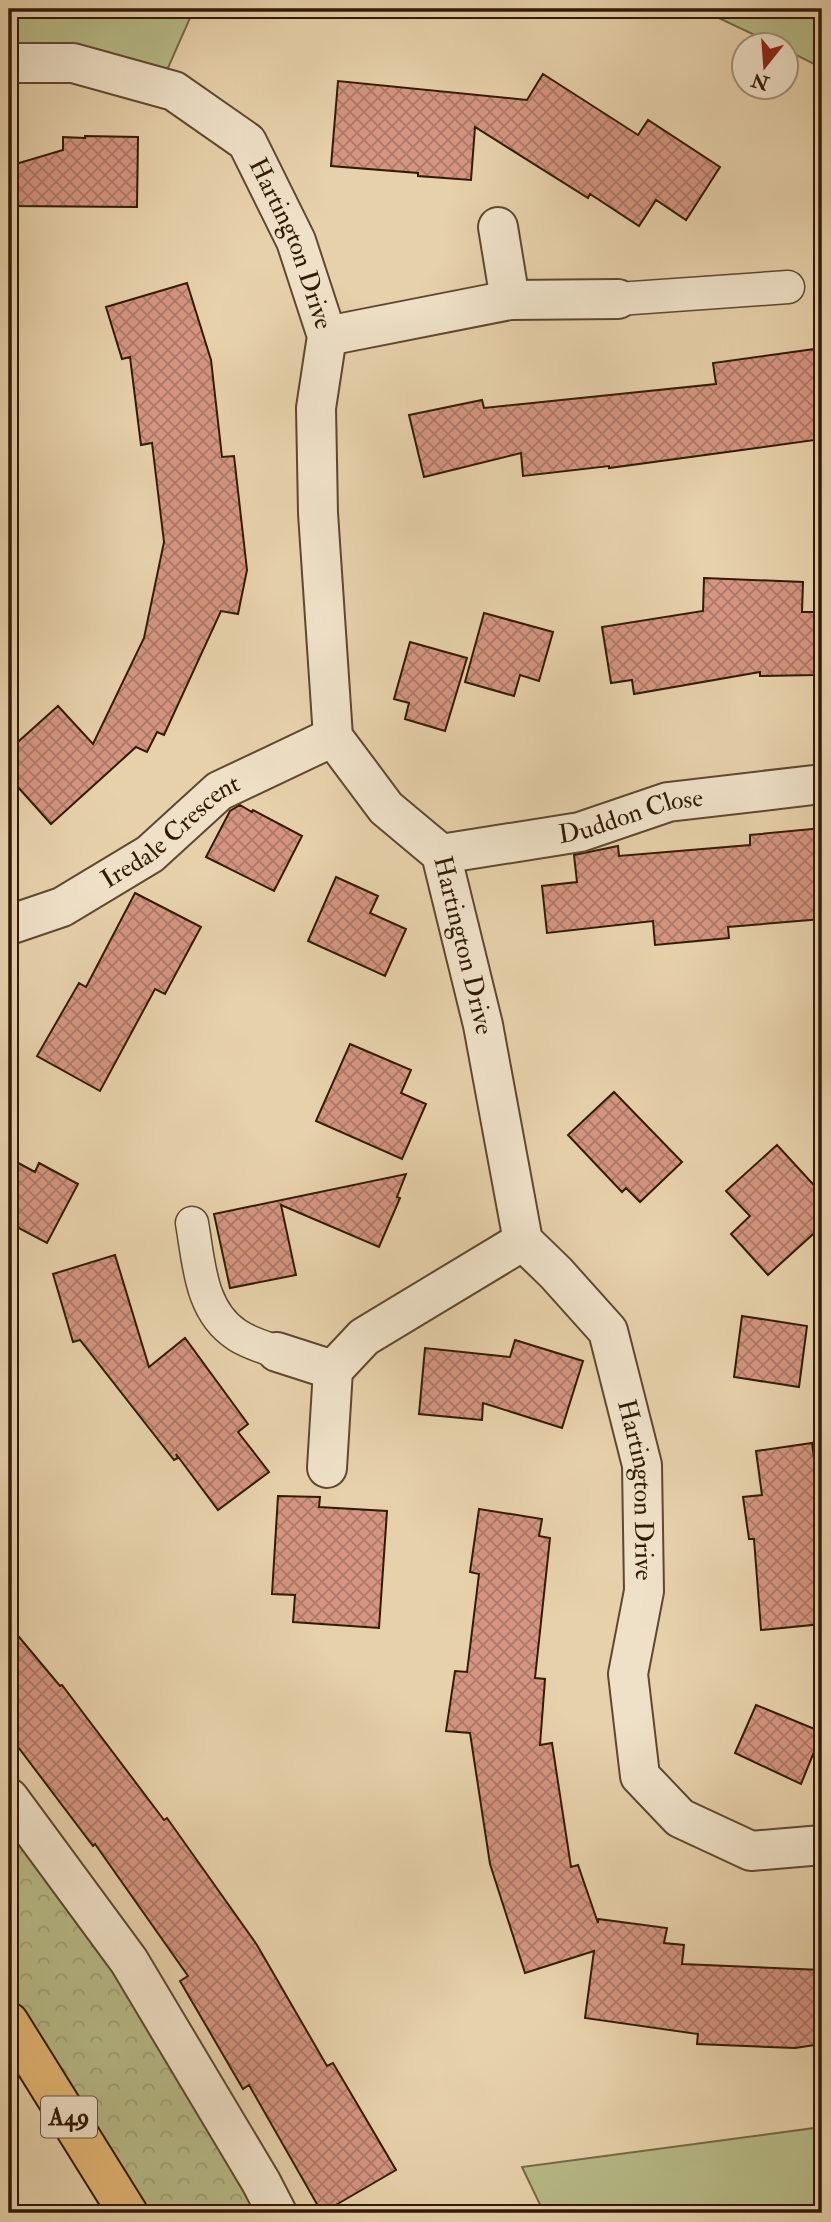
<svg xmlns="http://www.w3.org/2000/svg" width="831" height="2222" font-family="'IM FELL Double Pica',serif">
<defs>
<pattern id="forest-crowns" width="20" height="18" patternUnits="userSpaceOnUse" patternTransform="scale(1.75)"><rect width="20" height="18" fill="#b7bb88"/><path d="M2 6a3 3 0 1 1 6 0M12 15a3 3 0 1 1 6 0" fill="none" stroke="#9ea074"/></pattern>
<pattern id="building-cross-hatch" width="8" height="8" patternUnits="userSpaceOnUse" patternTransform="scale(1.75)"><rect width="8" height="8" fill="#d59581"/><path d="M0 0l8 8M0 8l8-8" fill="none" stroke="#ad7968"/></pattern>
</defs>
<rect width="100%" height="100%" fill="#e7d1ab"/>
<filter id="stains"><feTurbulence type="fractalNoise" baseFrequency=".00286" numOctaves="4"/><feColorMatrix values="0 0 0 0 .2 0 0 0 0 .09 0 0 0 0 .02 0 0 0 .5 -.17"/></filter>
<radialGradient id="worn" r=".72"><stop offset=".6" stop-color="#630" stop-opacity="0"/><stop offset="1" stop-color="#630" stop-opacity=".3"/></radialGradient>
<path fill="#b7bb88" stroke="#746b46" stroke-width="2" d="M9,9H194L160,86L9,63Z
M670,9H822V68L786,50V46L776,45L706,12Z
M822,2127V2213H544L522,2167Z"/>
<path fill="url(#forest-crowns)" stroke="#746b46" stroke-width="2" d="M9,1799L277,2213H128L9,2022Z"/>
<path fill="url(#building-cross-hatch)" stroke="#321b05" stroke-width="2" d="M543,74L638,135L648,120L720,167L686,220L656,200L639,226L590,194L588,198L475,127L471,180L418,176V173L331,166L338,81L527,100Z
M85,136L138,137L137,207L9,206V166L63,150V137L85,138Z
M187,283L211,360L222,457L234,456L247,570L238,614L221,611L164,735L157,732L147,752L136,747L51,824L9,777V750L58,706L93,744L144,638L164,542L152,443L141,445L130,357L122,359L106,307Z
M822,348V439L609,468V466L523,476L521,453L424,477L409,415L482,400L484,408L716,384L713,363Z
M704,578L803,582L802,612H818L816,675L760,676V672L634,694L632,680L611,683L602,627L703,611Z
M484,613L553,632L539,681L520,675L514,696L465,682Z
M410,642L467,658L445,731L405,719L409,703L394,699Z
M240,805L252,812L253,810L302,836L274,891L206,857L230,811Z
M822,828V919L728,927L729,938L655,945L653,921L547,933L542,886L577,882L574,855L618,846L619,856L750,845V835Z
M336,877L378,896L370,913L406,929L385,976L308,941Z
M135,893L201,927L165,994L155,989L100,1091L37,1056L79,983L86,987Z
M350,1044L411,1070L401,1093L426,1104L402,1159L316,1121Z
M614,1092L682,1162L640,1202L626,1188L622,1192L568,1135Z
M777,1145L822,1194V1226L768,1275L731,1234L750,1216L726,1191Z
M9,1158L35,1172L39,1163L78,1184L47,1243L9,1223Z
M406,1174L397,1197L400,1198L379,1247L281,1205L296,1275L230,1288L214,1214Z
M115,1255L149,1367L185,1338L248,1424L238,1432L269,1472L218,1510L176,1454L178,1458L174,1460L80,1340L73,1342L53,1274Z
M742,1316L807,1326L799,1387L734,1377Z
M515,1340L583,1361L562,1428L483,1403L482,1420L419,1414L425,1348L510,1357Z
M812,1443L822,1518V1624L761,1630L754,1539H749L743,1497L762,1495L756,1451Z
M278,1496L320,1497L319,1507L387,1511L379,1628L293,1622L295,1595L272,1594Z
M479,1509L542,1519L539,1536L550,1538L535,1678L545,1679L540,1745L552,1743L571,1867L578,1865L598,1923V1919L667,1928L664,1943L684,1945L682,1964L822,1970V2044L795,2048L697,2044L698,2034L585,2018L594,1951L525,1973L490,1864L470,1733L446,1731L455,1671L467,1672L479,1574L470,1572Z
M9,1625L60,1686L62,1685L164,1820L167,1818L257,1945L327,2066L333,2063L396,2170L322,2213L249,2085L243,2089L180,1981L188,1976L95,1844L93,1846L9,1735Z
M756,1705L822,1732L801,1784L735,1753Z"/>
<g fill="none" stroke-linecap="round" stroke-linejoin="round">
<g stroke="#5f482e" stroke-width="35">
<path id="service" d="M618,299L788,287
M192,1223C199,1263 200,1311 237,1335C249,1343 264,1347 277,1352"/>
</g>
<g stroke="#5f482e" stroke-width="42">
<g id="minor">
<path id="s1" d="M9,63H73L174,91L247,142L296,241L327,336L316,408L318,513L333,737L386,808L441,854L483,1025L523,1241L556,1273L608,1331L642,1465L644,1591L628,1674L640,1776L680,1818L751,1851L822,1845"/>
<path d="M498,227L510,300L618,299"/>
<path d="M327,336L510,300"/>
<path id="s2" d="M441,854L580,832L668,802L822,784"/>
<path id="s3" d="M9,925L62,907L150,854L219,791L333,737"/>
<path d="M277,1352L333,1370L327,1468"/>
<path d="M333,1370L364,1337L523,1241"/>
<path d="M9,1798L129,1961L261,2182L277,2213"/>
</g>
</g>
<g stroke="#321b05" stroke-width="42">
<path id="trunk" d="M9,2022L128,2213"/>
</g>
<use href="#service" stroke="#efe1c8" stroke-width="32"/>
<use href="#minor" stroke="#efe1c8" stroke-width="38"/>
<use href="#trunk" stroke="#e4b876" stroke-width="38"/>
</g>
<g text-anchor="middle" dominant-baseline="central" stroke-width="6" stroke-linejoin="round" paint-order="stroke">
<rect fill="#efe1c8" stroke="#6b5640" stroke-width="2" x="41" y="2096.5" width="56" height="41" rx="5"/>
<g font-size="24" font-weight="bold" fill="#321b05">
<text x="69" y="2117">A49</text>
</g>
<g font-size="26" fill="#321b05" stroke="#efe1c8">
<text stroke="none"><textPath href="#s1" startOffset="369">Hartington Drive</textPath></text>
<text stroke="none"><textPath href="#s2" startOffset="194">Duddon Close</textPath></text>
<text stroke="none"><textPath href="#s3" startOffset="189">Iredale Crescent</textPath></text>
<text stroke="none"><textPath href="#s1" startOffset="1125">Hartington Drive</textPath></text>
<text stroke="none"><textPath href="#s1" startOffset="1713">Hartington Drive</textPath></text>
</g>
</g>
<rect width="831" height="2222" fill="none" stroke="#e7d1ab" stroke-width="35"/>
<rect x="10" y="10" width="810" height="2201" fill="none" stroke="#321b05" stroke-width="3.5"/>
<rect x="18" y="18" width="796" height="2187" fill="none" stroke="#321b05" stroke-width="2"/>
<g transform="translate(765 66) rotate(197)"><circle r="33" fill="#efe1c8" stroke="#a3927a" stroke-width="2"/>
<path d="M0-5L12 26L0 18L-12 26Z" fill="#8f2418"/>
<text y="-10" font-size="19" font-weight="bold" text-anchor="middle" fill="#321b05">N</text>
</g>
<rect width="100%" height="100%" filter="url(#stains)"/>
<rect width="100%" height="100%" fill="url(#worn)"/>
</svg>
